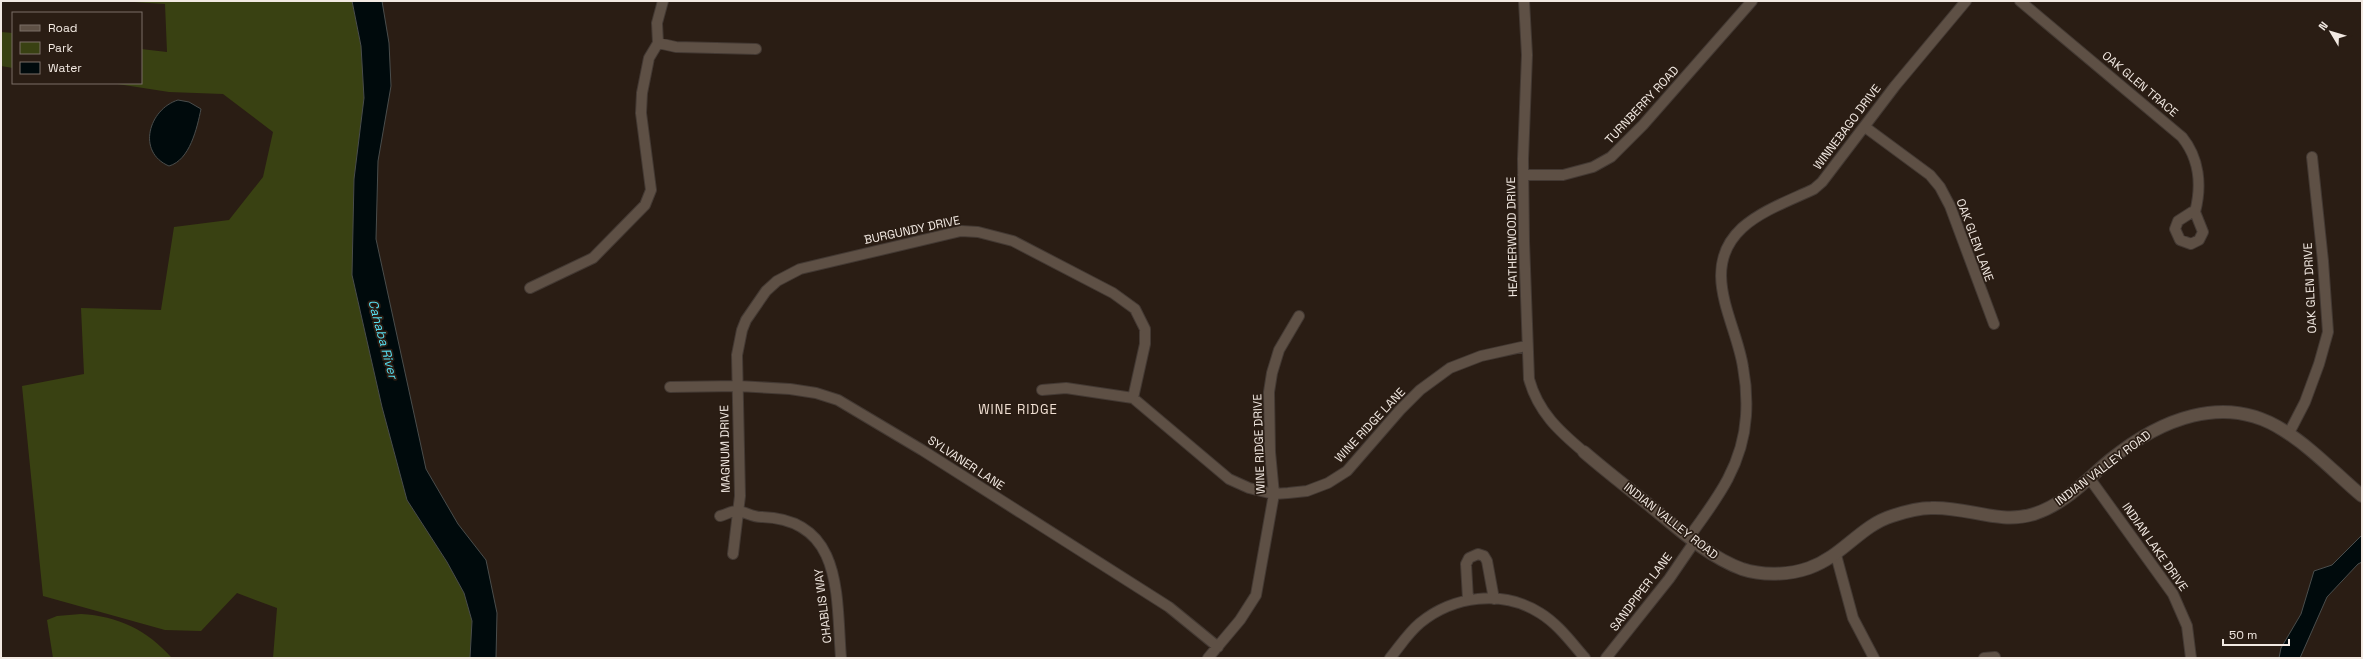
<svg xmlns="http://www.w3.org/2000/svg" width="2363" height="659" font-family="'Space Grotesk',sans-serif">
<rect width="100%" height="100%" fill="#2a1d14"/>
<path fill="#394112" d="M118,1H352L361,46L364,98L354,179L352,275L382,407L407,500L447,562L464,593L472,621L470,658H273L277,608L237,593L201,631L165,630L43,596L22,386L84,374L81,308L161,310L174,227L229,220L263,177L273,132L223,94L169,92L111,83H141V49L167,52L165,4Z
M1,32L13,33V68L1,66Z
M81,614C118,616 147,630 172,658H53L47,620L57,616Z"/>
<path fill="#000a0c" stroke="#494d4c" d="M352,1H382L389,43L391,86L378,161L376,239L426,469L458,524L486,560L497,613L496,658H470L472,621L464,593L447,562L407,500L382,407L352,275L354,179L364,98L361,46Z
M178,100L189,102L201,109C197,128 190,160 169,166C136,152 149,109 178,100Z
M2362,535V562L2358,564L2327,597L2300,658H2279L2281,648L2301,614L2314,571L2332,565Z"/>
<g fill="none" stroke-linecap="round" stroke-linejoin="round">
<g stroke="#433933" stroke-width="12">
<path id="minor" d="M1524,1L1527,55L1523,159L1524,241L1529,379C1538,412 1559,431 1584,452
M2020,1L2182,137C2199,158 2202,185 2195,212
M658,43L676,47L756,49
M1865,127L1930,175L1940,187L1950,206L1994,324
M1523,175H1563L1593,167L1611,157L1643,125L1752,1
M2192,212H2195L2203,232L2199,240L2191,244L2180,240L2175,229L2178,221Z
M530,288L593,258L645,205L651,190L641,113L642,93L649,58L658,43L657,23L663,1
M670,387L738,386L790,389L816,393L838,400L922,450L1169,607L1218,647
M1042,390L1066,388L1133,398L1229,479L1249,488L1274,494L1288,493L1307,491L1328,483L1347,471L1400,410L1420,390L1450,368L1481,356L1526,346
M2289,433L2305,402L2319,364L2328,332L2323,261L2312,157
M2090,479L2173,594L2187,626L2191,658
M720,516C725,515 733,510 738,511C746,512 752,517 761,517C844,519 836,597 841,658
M1689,537C1717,499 1743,465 1746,416C1747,400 1746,383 1743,367C1736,321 1698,269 1742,228C1762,210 1791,200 1814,189L1822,182L1895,86L1966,1
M733,554L740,496L737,355L742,330L746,320L766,291L777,281L800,269L961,231L978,232L1013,241L1113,293L1135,309L1145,329V344L1133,398
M1836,555L1853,618L1874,658
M1468,599L1466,564L1469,558L1478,554L1484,556L1487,561L1494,599
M1208,658L1240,620L1256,595L1274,494L1270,452L1269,392L1272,373L1279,350L1299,316
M1390,658C1400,646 1408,633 1420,623C1453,596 1502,589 1540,613C1558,624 1571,642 1585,658
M1606,658L1669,579L1695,541
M1984,658L1995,657"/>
</g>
<g stroke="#433933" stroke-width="14">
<path id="tertiary" d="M1584,452C1607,472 1631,490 1654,509C1681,531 1709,557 1742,569C1763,576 1789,575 1809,568C1843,556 1860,526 1892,516C1904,512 1918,508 1931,508C1966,506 1999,525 2034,514C2065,504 2086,480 2110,460C2159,420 2224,392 2283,430C2312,448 2336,474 2362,496"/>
</g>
<use href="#minor" stroke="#5e5045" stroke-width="10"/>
<use href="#tertiary" stroke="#5e5045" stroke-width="12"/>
</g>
<g text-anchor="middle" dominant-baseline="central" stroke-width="3.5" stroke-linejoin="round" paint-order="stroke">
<g font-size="12" fill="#f2e9e2" stroke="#2a1d14">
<text transform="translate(2140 84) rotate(40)">OAK GLEN TRACE</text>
<text transform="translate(1642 105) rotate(-47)">TURNBERRY ROAD</text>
<text transform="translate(1847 127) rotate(-53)">WINNEBAGO DRIVE</text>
<text transform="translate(912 230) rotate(-12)">BURGUNDY DRIVE</text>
<text transform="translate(1512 237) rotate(-91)">HEATHERWOOD DRIVE</text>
<text transform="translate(1975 240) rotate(70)">OAK GLEN LANE</text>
<text transform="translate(2310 288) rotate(-93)">OAK GLEN DRIVE</text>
<text transform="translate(1370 425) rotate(-47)">WINE RIDGE LANE</text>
<text transform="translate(1259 444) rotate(-92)">WINE RIDGE DRIVE</text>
<text transform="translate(725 449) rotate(-91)">MAGNUM DRIVE</text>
<text transform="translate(966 463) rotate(33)">SYLVANER LANE</text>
<text transform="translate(2103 468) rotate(-37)">INDIAN VALLEY ROAD</text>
<text transform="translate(1671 521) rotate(38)">INDIAN VALLEY ROAD</text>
<text transform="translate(2155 547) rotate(55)">INDIAN LAKE DRIVE</text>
<text transform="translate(1641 592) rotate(-53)">SANDPIPER LANE</text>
<text transform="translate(823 606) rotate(-97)">CHABLIS WAY</text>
</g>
<g font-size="13" font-style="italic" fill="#57dcee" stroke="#2a1d14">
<text transform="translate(383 339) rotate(75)">Cahaba River</text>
</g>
<g font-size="13" letter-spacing="1" fill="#f1e0d3" stroke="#2a1d14">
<text x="1018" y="409">WINE RIDGE</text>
</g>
</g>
<rect width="2363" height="659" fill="none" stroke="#f2e9e2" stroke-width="4"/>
<rect x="12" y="12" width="130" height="72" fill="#2a1d14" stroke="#7a6f66"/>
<rect x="20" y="25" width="20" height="6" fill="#5e5045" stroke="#7a6f66"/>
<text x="48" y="32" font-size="12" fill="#f2e9e2">Road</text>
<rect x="20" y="42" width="20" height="12" fill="#394112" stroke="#7a6f66"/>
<text x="48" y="52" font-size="12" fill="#f2e9e2">Park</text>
<rect x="20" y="62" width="20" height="12" fill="#000a0c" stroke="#7a6f66"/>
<text x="48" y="72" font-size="12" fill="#f2e9e2">Water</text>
<g transform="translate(2331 32) rotate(308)" stroke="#2a1d14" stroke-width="3" paint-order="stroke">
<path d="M0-3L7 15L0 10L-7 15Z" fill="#f2e9e2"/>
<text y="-6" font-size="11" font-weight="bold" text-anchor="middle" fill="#f2e9e2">N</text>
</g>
<path d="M2223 639v6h66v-6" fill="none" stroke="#f2e9e2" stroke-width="2"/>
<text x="2229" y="639" font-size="12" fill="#f2e9e2" stroke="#2a1d14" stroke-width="3" paint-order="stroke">50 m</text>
</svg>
